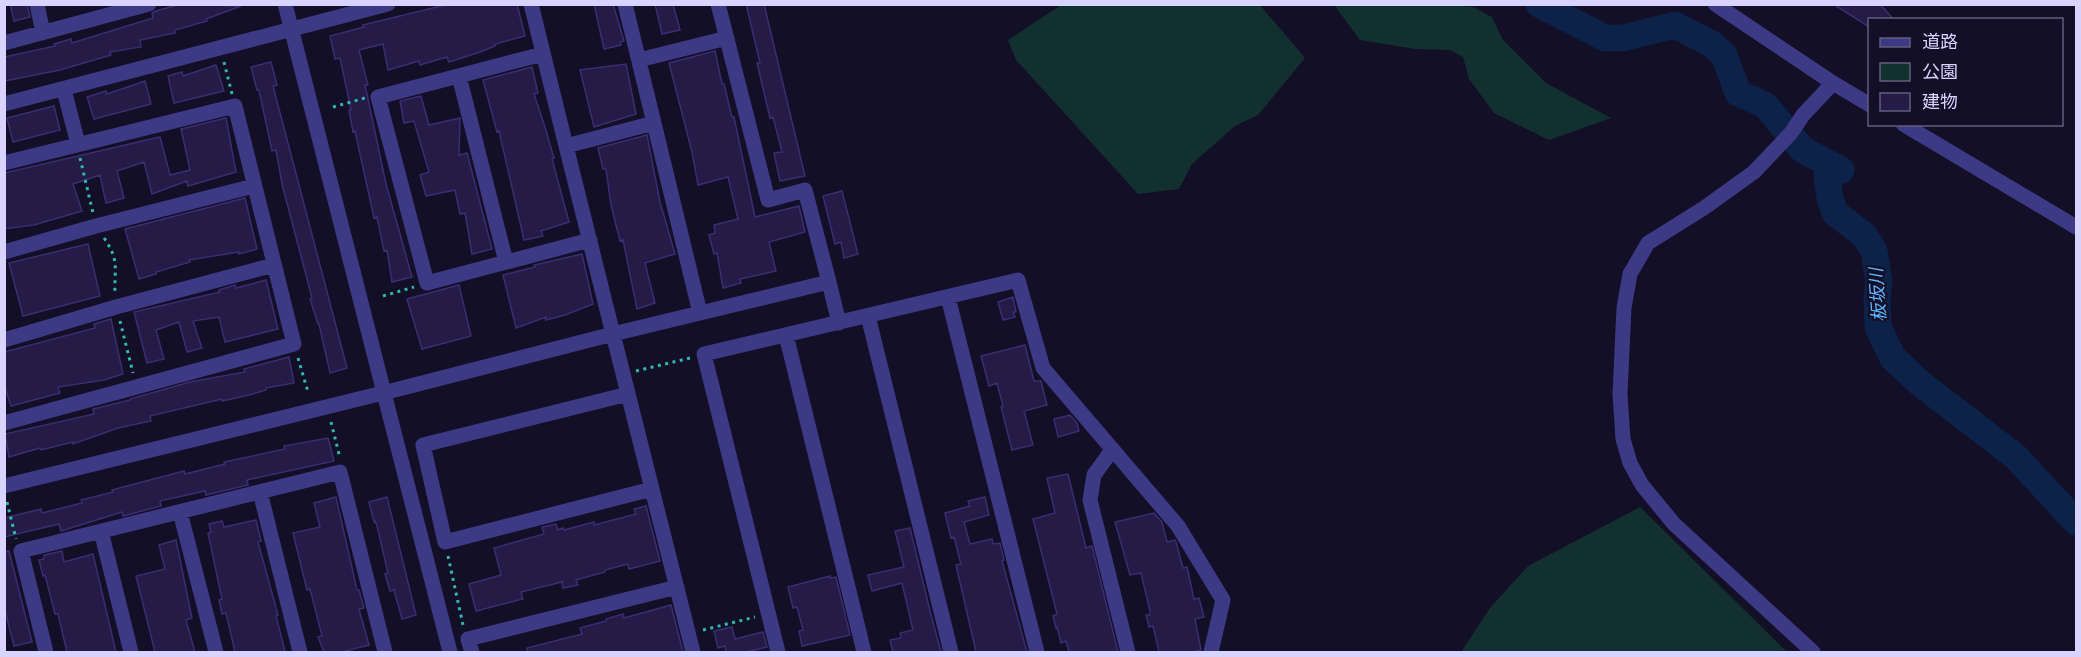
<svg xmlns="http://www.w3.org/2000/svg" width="2081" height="657" font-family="Helvetica,'Noto Sans JP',sans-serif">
<rect width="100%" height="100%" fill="#130f26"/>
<path fill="#12302f" d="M1438,4L1473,7L1492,17L1503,40L1546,83L1611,118L1549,140L1494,113L1469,79L1463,57L1450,50L1415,49L1360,40L1334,5Z
M1061,5H1260L1305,58L1258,115L1235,126L1192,164L1179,189L1138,194L1016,60L1008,40Z
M1640,507L1787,652H1461L1490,608L1528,566Z"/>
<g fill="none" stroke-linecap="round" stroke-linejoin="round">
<path stroke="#0c2248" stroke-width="27" d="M1539,4L1605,38H1623L1675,25L1712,44L1724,55L1738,93L1765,105L1803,150L1841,170L1827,176L1830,198L1835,213L1864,235L1874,251L1879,282L1877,299L1878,327L1893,358L1921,384L2016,457L2076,522"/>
</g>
<path fill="#241b47" stroke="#3b2d73" stroke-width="1.5" d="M10,4H27L30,17L14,21Z
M181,4L241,6L206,19L207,21L175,30V33L140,40L141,47L110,52L111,55L60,70L4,81V57L55,46L54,44L71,39L72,43L153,18L152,13L156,11Z
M449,4H517L525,36L495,44V46L480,52L449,62L447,57L420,65L419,61L388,70L383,44L359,50L368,85H365L386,184L412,277L392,282L387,250L384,251L377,217L374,218L355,131L353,132L349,110H351L340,58L335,59L330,36L364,27L363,25Z
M594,4H613L624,41L620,42L621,45L604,49Z
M655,4H673L680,30L662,34Z
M746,4H764L805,176L780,181L774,153L782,152L773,117L770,118L757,63H760Z
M1833,4H1880L1894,20H1869V27Z
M715,51L722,84H724L732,117H734L755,217L799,206L805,232L769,242L776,271L740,279L741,283L723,288L717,253L714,254L709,235L715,233L714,225L738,219L728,177L698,185L692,152L669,63Z
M271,62L277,85L273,86L347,368L330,373L319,324H318L310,299L312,298L282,184L276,150L272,151L259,90H257L251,67Z
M626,64L636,114L594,127L580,70Z
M216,65L224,91L174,103L168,76L182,72L183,76Z
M532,67L538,93L534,94L545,127L554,158L552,159L569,222L541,231L543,236L524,240L499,131L497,132L483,80Z
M145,81L151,104L94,119L87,97L106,91L107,94Z
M421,96L429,125L460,118L459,155L467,153L492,249L472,254L465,213L460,214L455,190L426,196L420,175L429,172L414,121L404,123L400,101Z
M54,106L60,130L13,142L7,118Z
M226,118L236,172L188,186L187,181L152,194L144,162L117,171L124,198L106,203L100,175L73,184L82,211L34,225L4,229V173L160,137L170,175L190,170L181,129Z
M647,135L660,202L675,254L645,263L655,303L637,309L623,240L620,241L611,205L606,169H603L598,148Z
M842,191L858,254L844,258L841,242L835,244L823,196Z
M245,198L257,249L239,254V252L189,260L190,262L156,272V274L139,279L125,229Z
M88,244L100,296L23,316L9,263Z
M582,254L593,304L565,315L546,320V317L516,328L503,275L535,267L534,265Z
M266,280L278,329L225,342L219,317L193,321L202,348L187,352L179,322L156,330L164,359L147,363L134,312L220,292L219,290L235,285L236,288Z
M459,285L471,336L422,349L407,299Z
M1013,297L1016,312H1013L1015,317L1003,320L998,302Z
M111,319L123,374L104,380L58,387L60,393L11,406L4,385V352L95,328L94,324Z
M1025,345L1034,381H1041L1047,405L1024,411L1033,445L1012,450L1001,407L1003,406L997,383L989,386L981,356Z
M289,357L294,383L266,388V390L249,395L222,401V399L150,416L151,421L118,428L73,444V442L41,450L40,448L9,457L5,434L94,414L93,409L130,400V399L190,382L245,372L244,369Z
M1070,415L1077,423L1079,431L1058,437L1054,419Z
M328,438L334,461L247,480L248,485L206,495L205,491L160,501L161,506L123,516L122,512L61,531L59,524L4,537V518L41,509L42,513L82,503L81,500L113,492L112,490L184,471L185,474L225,464L224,462L285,449L284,446Z
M1068,474L1086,548L1092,546L1118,652H1069L1066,641L1061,643L1057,627L1056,628L1053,616L1057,614L1033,519L1055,513L1047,478Z
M336,497L357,590H359L364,608L359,609L369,645L342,652H324L318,637L322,636L310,589L307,590L293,533L320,527L314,503Z
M387,497L416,615L402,619L394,590L390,591L385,574L388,573L377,526L375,521L374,522L369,502Z
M985,497L989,515L964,522L970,544L992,539L993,544L1000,543L1004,560L1002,561L1027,652H976L956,565L961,564L954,537L951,538L945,513L970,506L968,501Z
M646,506L660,561L629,569L628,564L605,570V572L576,580L578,585L563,588L562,582L521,592L523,599L476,611L469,584L501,575L494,548L544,534L542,527L556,524L558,530L563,528L564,530L594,522V525L636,514L634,509Z
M1154,513L1162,522L1167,542L1175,540L1176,542L1183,568L1187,567L1194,599L1199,598L1204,617L1195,619L1201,650L1192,652H1159L1153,626L1149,627L1146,615H1150V611L1141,573L1130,575L1115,522Z
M256,520L261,541L258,542L278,615L276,616L285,651L277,652H235L226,613L222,614L219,600L222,599L208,533L211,532L209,524L222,521L224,527Z
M910,528L930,611L941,652H893L890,640L901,638L900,633L913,630L902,583L872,591L868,575L904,567L895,531Z
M176,540L192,618L186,620L195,652H155L136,576L165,569L159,545Z
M9,551L32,642L14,646L4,607V552Z
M62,551L64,562L93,554L116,652H67L58,614H55L45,575L43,576L39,560L44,559V555Z
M830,576V578L836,577L850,635L802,646L799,631L803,630L797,607L793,608L788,587Z
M671,605L683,652H527V648L582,634L580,628L606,621V619L623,614L624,618Z
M732,627L735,639L763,632L767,647L746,652H726L725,646L718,648L714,631Z"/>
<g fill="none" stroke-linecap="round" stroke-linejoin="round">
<path stroke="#2fb8b0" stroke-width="3" stroke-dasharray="3 4.5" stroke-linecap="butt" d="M224,62L232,94
M333,107L365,98
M80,158L93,213
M104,238C120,261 114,268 115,294
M383,296L414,287
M120,321L133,373
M298,358L308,392
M636,371L690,358
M331,422L340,458
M7,502L16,539
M448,556L463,625
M703,630L755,617"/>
<path stroke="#3d3a85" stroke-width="15" d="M37,4L43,33
M531,4L566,146L654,123L625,4
M4,43L149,4
M543,54L378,97L427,283L590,240
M639,60L727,38
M459,76L506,262
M64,90L78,144
M4,104L388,4
M654,123L700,313L829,282L805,190L768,200L718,4
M566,146L613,334L700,313
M4,163L235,106L294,344L4,423
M4,252L96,226L254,186
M829,282L839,323
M948,297L1037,652
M868,316L951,652
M786,335L864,652
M4,340L116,307L274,265
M383,393L613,334L693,652
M628,394L423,445L445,542L652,489
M1112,450L1094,475L1090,500L1128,652
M260,492L300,652
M180,512L216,652
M101,531L131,652
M46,652L21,551L340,472L385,652
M472,652L468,639L677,587
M778,652L704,354L1018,280L1043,368L1178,526L1223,600L1211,652
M1813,652L1674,524L1642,485L1630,463L1623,439L1620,394L1624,308L1630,274L1648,243L1704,208L1754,172L1791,133L1803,115L1833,83"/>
<path stroke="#3d3a85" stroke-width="15" d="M285,4L450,652
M1715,4L1833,83L1870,105
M1903,124L2076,227
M4,486L383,393"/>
</g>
<g text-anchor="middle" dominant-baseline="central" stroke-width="4.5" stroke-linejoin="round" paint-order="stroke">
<g font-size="18" font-style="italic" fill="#62b6ff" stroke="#130f26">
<text transform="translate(1878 295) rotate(-94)">板坂川</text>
</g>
</g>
<rect width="2081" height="657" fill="none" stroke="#d9d4ff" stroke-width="12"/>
<rect x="1868" y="18" width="195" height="108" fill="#130f26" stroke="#625e7d" stroke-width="1.5"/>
<rect x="1880" y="38" width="30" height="9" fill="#3d3a85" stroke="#625e7d" stroke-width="1.5"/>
<text x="1922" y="48" font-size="18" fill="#d9d4ff">道路</text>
<rect x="1880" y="63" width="30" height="18" fill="#12302f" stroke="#625e7d" stroke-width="1.5"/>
<text x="1922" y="78" font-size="18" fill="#d9d4ff">公園</text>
<rect x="1880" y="93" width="30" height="18" fill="#241b47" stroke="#625e7d" stroke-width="1.5"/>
<text x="1922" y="108" font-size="18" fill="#d9d4ff">建物</text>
</svg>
